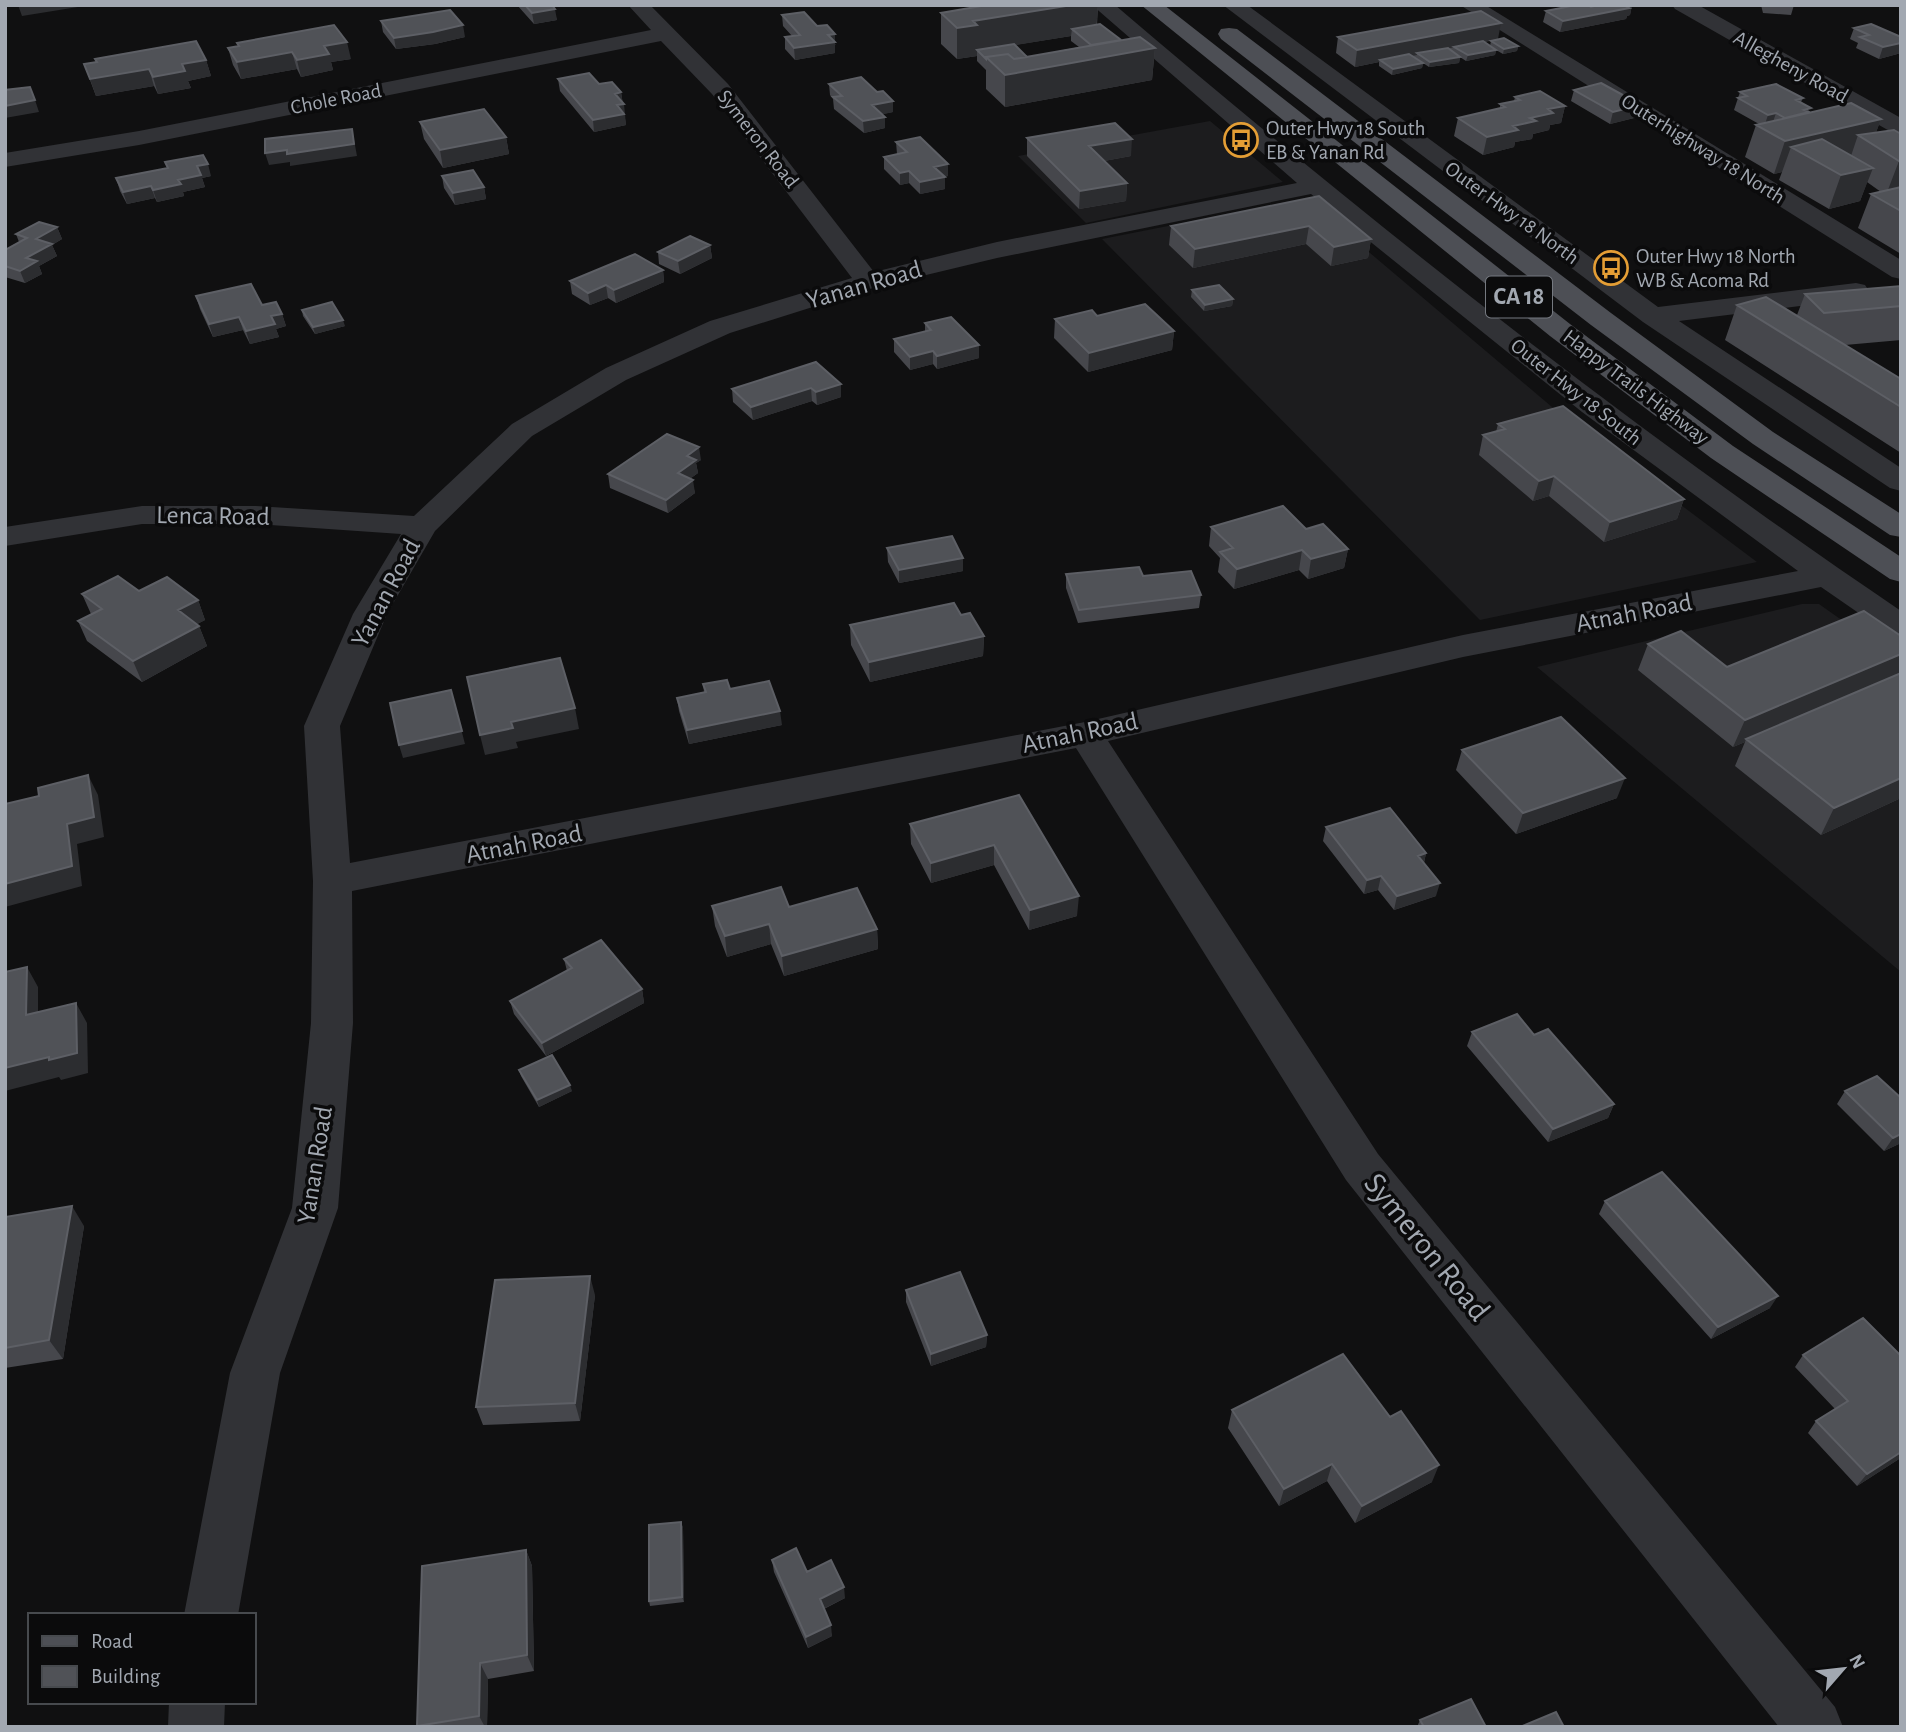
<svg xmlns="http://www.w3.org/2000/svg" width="1906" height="1732" font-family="'Alegreya Sans',sans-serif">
<rect width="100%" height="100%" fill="#101011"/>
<path fill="#1c1c1e" d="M1210,121L1283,182L1086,223L1018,156Z
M1300,200L1311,203L1565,418L1757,562L1480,620L1102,239Z
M1802,604H1819L1901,662V972L1537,667Z"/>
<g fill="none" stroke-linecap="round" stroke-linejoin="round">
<path fill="#313236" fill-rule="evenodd" d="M628,5H650L728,84L874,272L997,242L1297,183L1092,5H1115C1367,220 1626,425 1901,611V637L1889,634L1821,587L1463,657L1108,741L1378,1154L1835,1707L1843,1727H1779L1346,1180L1076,748L352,891L353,1023L338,1208L280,1373L238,1615H184L230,1373L292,1208L311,1023L313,881L304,726L353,614L401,534L256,524H142L5,546V527L142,506H256L414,516L512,424L606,368L710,321L852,278L712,94L661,41L139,145L5,167V153L139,131L651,30ZM1311,194L1582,412L1798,571L1463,635L1085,722L350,863L340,726L387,614L435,531L532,436L626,380L730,333L876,287L997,258Z
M1223,5H1247L1658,307L1856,283L1865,285L1869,291L1865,297L1856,299L1679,321L1901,468V491L1890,488L1643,322Z
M1460,5H1485L1901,260V279L1892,277Z
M1672,5H1698L1901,118V135L1893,133L1675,9Z
M169,1702H225L224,1727H168Z"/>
<path fill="#4d4f55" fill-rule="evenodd" d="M1141,5H1164L1570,324L1733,446L1901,557V582L1890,579L1711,458L1550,336Z
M1229,28L1237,29L1611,313L1773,432L1901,514V537L1890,535L1753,444L1591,325L1221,39L1218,34L1221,29Z"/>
</g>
<path fill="#46474c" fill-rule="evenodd" d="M517,5H552L557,20L534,24Z
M987,5H1098L1097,25L1121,40L1155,48L1152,80L1005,107L986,89V70L977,61V52V56L957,59L941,44V13ZM1071,36V41L1079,47L1027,57L1015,45Z
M1595,5H1632L1630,15L1627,16L1626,19L1560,32L1543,22L1546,11L1591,7Z
M1761,5H1794L1791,15L1763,13Z
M782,15L836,45H835V53L795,60L785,49V37L792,36L783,26Z
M381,21L465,37L435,44L396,49L383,32Z
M1854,28L1901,37V53L1879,59L1856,48L1858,43L1850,39Z
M1338,37L1498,39L1518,46L1517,51L1503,54L1496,50L1495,55L1466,61L1460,57L1459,63L1429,67L1423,63L1422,68L1392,75L1379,66V62L1355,67L1336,53ZM1495,40L1491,41L1490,46L1484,42Z
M237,43L351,59L331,62L333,70L301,77L297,69L241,79L233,65L228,48L238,46Z
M206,60L211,76L188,81L191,88L158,94L154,86L96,96L84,64Z
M558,79L599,84L621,92L626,125L594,132L560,91Z
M829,84L893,112L882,114L885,128L864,133L834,109L833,99L830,95Z
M1574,90L1641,105L1638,117L1610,124L1571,101Z
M1740,92L1803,98L1801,102L1810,112L1881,119L1876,132L1901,134V254L1858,228L1871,194L1881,192L1867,182L1860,201L1829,209L1779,180L1782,172L1774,174L1745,157L1756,125L1759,124L1734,110Z
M1515,97L1565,106L1561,123L1550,125L1549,130L1533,134L1532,139L1515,142L1514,147L1483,155L1454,136L1458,118L1500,109V104L1514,101Z
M420,122L506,137L509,154L443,168L424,139Z
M1027,138L1131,156L1104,161L1127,183L1126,201L1079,209L1027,156Z
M896,142L948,176L944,177L945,189L920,194L909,183L900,185L884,169V157L897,154Z
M165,162L211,176L202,178L205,187L183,192L184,196L157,202L155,198L127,204L120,191L116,178L167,168Z
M442,176L484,187L486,199L455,205L444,188Z
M1319,196L1371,239L1368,258L1331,266L1306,244L1193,268L1169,245L1171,226Z
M57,227L62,239L52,245L57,256L39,266L42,274L25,283L5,277V250L19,242L16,234Z
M710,245L712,258L680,274L659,264L658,252Z
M663,270L664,282L616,303L608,298L590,305L572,294L570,281Z
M1901,286V340L1845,345L1901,379V453L1725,340L1737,305L1797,315L1805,294Z
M1192,290L1233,299L1232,306L1204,311L1191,297Z
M196,296L262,305L282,314L286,326L276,329L279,337L250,344L243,330L213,337L200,309Z
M302,310L345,326L315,334L303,316Z
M1097,316L1174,331L1172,350L1088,372L1054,338L1055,319Z
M925,323L979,345V358L937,369L933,364L910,370L894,352V339L925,332Z
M841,384V397L817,405L812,401L753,420L733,402L732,389Z
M1498,424L1684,499L1677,519L1604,542L1549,496L1533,501L1479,455L1483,435L1496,432Z
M701,460L696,463L698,473L691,478L695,493L668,513L610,488L608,474Z
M1211,527L1306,529L1348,549L1344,568L1308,579L1299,570L1234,589L1218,572L1220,558L1209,546Z
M887,548L963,571L899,583L888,562Z
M1066,574L1143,576L1201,595L1199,608L1078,623L1066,588Z
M139,591L198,600L205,620L197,624L199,626L207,646L142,682L87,641L78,621L91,614L82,594Z
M961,615L984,636L983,656L870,682L851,645L850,625Z
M1648,644L1727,667L1901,798L1821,835L1735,766L1745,742L1733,747L1638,670Z
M703,684L730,689L782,725L689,744L679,711L677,698L704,692Z
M1462,750L1617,798L1516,834L1456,770Z
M1019,795L1077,916L1029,930L994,865L931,883L911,844L910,824Z
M1326,827L1426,853L1424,863L1436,896L1394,910L1378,890L1364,894L1323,841Z
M712,906L789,907L877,929L878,949L784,976L771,944L727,957L715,926Z
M564,959L642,989L644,1003L546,1056L514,1014L510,1001L567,971Z
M1472,1032L1534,1035L1614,1104L1608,1118L1548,1142L1467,1046Z
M519,1070L572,1091L539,1107L521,1076Z
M1845,1091L1901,1143L1884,1151L1837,1104Z
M1605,1201L1770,1308L1711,1339L1599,1214Z
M5,1217L84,1226L63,1359L5,1368Z
M906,1290L987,1335L986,1347L931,1366L906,1302Z
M595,1295L580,1421L483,1425L476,1407Z
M1803,1355L1901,1356V1459H1899L1857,1486L1808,1433L1816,1421L1835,1409L1795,1367Z
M1232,1410L1432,1482L1355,1523L1327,1481L1279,1506L1228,1428Z
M681,1522L683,1528L684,1602L650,1606L649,1601Z
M526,1550L532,1566L534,1671L488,1679L487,1727H418Z
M772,1560L807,1572L845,1598L824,1609L832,1636L808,1648L774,1572Z
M1420,1720L1486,1727H1417Z"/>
<path fill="#2c2d30" d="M18,5H83L84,6L22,16Z
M1072,5H1098L1096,32L1072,29L1071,36L979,51L977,50V56L957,59V28L973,21Z
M1632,5L1630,15L1627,16L1626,19L1560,32L1563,21L1625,6Z
M555,9L557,20L534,24L532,13Z
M1501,23L1498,39L1419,54L1417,53V55L1382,62L1380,60L1379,62L1355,67L1357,50Z
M463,25L465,37L435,44L396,49L394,38Z
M835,34V53L795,60L794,48L828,35Z
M347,42L351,59L331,62L333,70L301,77L297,60L324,46Z
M1901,43V53L1879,59L1883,47Z
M1518,46L1517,51L1503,54L1504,49Z
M1155,48L1152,80L1005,107V75Z
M1496,50L1495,55L1466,61L1468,55Z
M292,52L297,69L241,79L237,62Z
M1460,57L1459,63L1429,67L1430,62Z
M206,60L211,76L188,81L191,88L158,94L153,77L182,64Z
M1423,63L1422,68L1392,75L1393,69Z
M149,69L154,86L96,96L90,79Z
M621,92L623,104L615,94Z
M35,100L39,112L5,118V106Z
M893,101V112L872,117V105Z
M624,104L626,125L594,132L593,120L617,105Z
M1641,105L1638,117L1610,124L1613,112Z
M1565,106L1561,123L1550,125L1549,130L1533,134L1532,139L1515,142L1514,147L1483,155L1487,137L1513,126L1548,109Z
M1776,113L1772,125L1764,127L1768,115Z
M885,117V128L864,133L863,121Z
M1881,119L1872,144L1858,135L1851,156L1791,147L1782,172L1774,174L1785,141Z
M352,129L357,156L290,166V162L269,165L265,153Z
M506,137L509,154L443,168L440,150Z
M1132,139L1131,156L1088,164L1089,146Z
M1899,161H1901V192L1886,195Z
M208,164L211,176L202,178L205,187L183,192L184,196L157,202L153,190L178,180L197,166Z
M948,164V176L934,179V167Z
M1873,168L1860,201L1829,209L1841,175Z
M909,171V183L900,185V173Z
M945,177V189L920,194V182Z
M1127,183L1126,201L1079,209L1080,191Z
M151,186L155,198L127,204L123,192Z
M484,187L486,199L455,205L453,193Z
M1309,226L1306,244L1193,268L1195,249Z
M57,227L62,239L52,245L57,256L39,266L42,274L25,283L20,271L36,239Z
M1371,239L1368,258L1331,266L1334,247Z
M710,245L712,258L680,274L678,261Z
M663,270L664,282L616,303L614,290Z
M606,285L608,298L590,305L588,293Z
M1233,299L1232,306L1204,311L1205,305Z
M282,314L286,326L276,329L279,337L250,344L246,331L271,316Z
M239,317L243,330L213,337L209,324Z
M343,320L345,326L315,334L313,327Z
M1174,331L1172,350L1088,372L1089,353Z
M979,345V358L937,369V356Z
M933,351V364L910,370V357Z
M841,384V397L817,405L816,392Z
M811,388L812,401L753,420L751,407Z
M699,447L701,460L696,463L698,473L680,486L678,473L687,456Z
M1554,476L1549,496L1533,501L1539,481Z
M693,480L695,493L668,513L666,500Z
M1684,499L1677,519L1604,542L1610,522Z
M1348,549L1344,568L1308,579L1311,559Z
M1302,550L1299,570L1234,589L1237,569Z
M963,558V571L899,583V570Z
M198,600L205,620L186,630L178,610Z
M199,626L207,646L142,682L133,661Z
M984,636L983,656L870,682L869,662Z
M1901,654V675L1746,739L1745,742L1733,747L1745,720Z
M451,690L465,744L403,758L399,745Z
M575,708L579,729L516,742L518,748L485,755L480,735L511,722Z
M780,711L782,725L689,744L687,730Z
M88,775L98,795L104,837L77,844L82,886L5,907V884L67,824Z
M1625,778L1617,798L1516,834L1523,813Z
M1901,778V798L1821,835L1834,808Z
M994,845V865L931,883V863Z
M1426,853L1423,867L1418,856Z
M1381,876L1378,890L1364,894L1367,880Z
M1440,883L1436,896L1394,910L1397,896Z
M1079,896L1077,916L1029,930L1030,910Z
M769,924L771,944L727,957L725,936Z
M877,929L878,949L784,976L782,956Z
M27,967L38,987V1035L26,1015Z
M642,989L644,1003L546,1056L542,1043Z
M76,1003L87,1023L88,1073L61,1080L59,1077L5,1091V1068L49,1057Z
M570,1085L572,1091L539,1107L537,1100Z
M1614,1104L1608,1118L1548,1142L1553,1129Z
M1901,1134V1143L1884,1151L1893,1138Z
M72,1206L84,1226L63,1359L49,1340Z
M590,1276L595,1295L580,1421L575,1403Z
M1778,1296L1770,1308L1711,1339L1718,1327Z
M987,1335L986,1347L931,1366V1354Z
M1901,1452V1457L1899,1459L1857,1486L1867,1474Z
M1332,1464L1327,1481L1279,1506L1284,1489Z
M1439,1465L1432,1482L1355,1523L1362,1506Z
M681,1522L683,1528L684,1602L682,1597Z
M526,1550L532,1566L534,1671L527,1655Z
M844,1587L845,1598L821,1610L820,1599Z
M831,1625L832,1636L808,1648L806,1637Z
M480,1663L488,1679L487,1727H485L479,1716Z"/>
<path fill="#505257" stroke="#5d5f65" stroke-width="2" d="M525,5H552L555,9L532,13Z
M987,5H1072L973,21L977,25L957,28L941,13Z
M1576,5H1588L1591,7L1598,5H1628L1625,6L1629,8L1563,21L1546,11Z
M450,10L463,25L433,32L394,38L381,21Z
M1481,11L1501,23L1357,50L1338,37Z
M804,12L817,26L827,25L835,34L828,35L835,42L794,48L785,37L800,35L782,15Z
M1100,24L1121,40L1091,45L1072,29Z
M1871,24L1901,37V43L1883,47L1860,37L1869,35L1854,28Z
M334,25L347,42L324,46L329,54L297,60L292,52L237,62L228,48L239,46L237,43Z
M1140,37L1155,48L1005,75L986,57L1008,54L1014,59Z
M1504,38L1518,46L1504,49L1491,41Z
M196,41L206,60L182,64L185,71L153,77L149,69L90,79L84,64L97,62L95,59Z
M1483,41L1496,50L1468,55L1454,47Z
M1014,44L1027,57L1014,59L1008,54L986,57V59L977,50Z
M1448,48L1460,57L1430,62L1417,53Z
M1409,54L1423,63L1393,69L1380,60Z
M589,73L599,84L612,82L621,92L615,94L624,104L617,105L624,114L593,120L558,79Z
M861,77L877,92L883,91L893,101L872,105L885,117L863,121L833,97L842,96L829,84Z
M1601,83L1641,105L1613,112L1574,90Z
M1776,84L1803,98L1796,100L1811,108L1804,110L1809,112L1785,118L1776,113L1768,115L1738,98L1747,96L1740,92Z
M30,87L35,100L5,106V90Z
M1540,91L1565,106L1548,109L1553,113L1530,118L1536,121L1513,126L1518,130L1487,137L1458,118L1505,107L1500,104L1520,100L1515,97Z
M1851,103L1881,119L1785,141L1756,125Z
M484,109L506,137L440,150L420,122Z
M1115,123L1132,139L1089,146L1127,183L1080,191L1027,138Z
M352,129L354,144L287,154V150L265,153V139Z
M1894,130L1901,134V161H1899L1858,135Z
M920,137L948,164L934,167L945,177L920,182L909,171L900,173L884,157L907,152L896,142Z
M1822,139L1873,168L1841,175L1791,147Z
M203,155L208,164L197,166L201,175L178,180L181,184L153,190L151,186L123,192L116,178L168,168L165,162Z
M473,170L484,187L453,193L442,176Z
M1901,187V211L1871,194Z
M1319,196L1371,239L1334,247L1309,226L1195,249L1171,226Z
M39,222L57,227L36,239L52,244L26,258L37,261L20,271L5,266V250L27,238L16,234Z
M690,236L710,245L678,261L658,252Z
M635,254L663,270L614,290L606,285L588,293L570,281Z
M251,284L262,305L276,302L282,314L271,316L275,324L246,331L239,317L209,324L196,296Z
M1219,285L1233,299L1205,305L1192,290Z
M1901,286V306L1824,313L1805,294Z
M1766,297L1901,379V407L1737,305Z
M332,302L343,320L313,327L302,310Z
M1145,304L1174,331L1089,353L1055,319L1092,310L1097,316Z
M951,317L979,345L937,356L933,351L910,357L894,339L931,330L925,323Z
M816,362L841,384L816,392L811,388L751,407L732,389Z
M1563,406L1684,499L1610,522L1554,476L1539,481L1483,435L1505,429L1498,424Z
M667,434L699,447L687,456L696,460L678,473L693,480L666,500L608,474Z
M1283,506L1306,529L1323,524L1348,549L1311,559L1302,550L1237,569L1220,552L1233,548L1211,527Z
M952,536L963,558L899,570L887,548Z
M1139,567L1143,576L1191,571L1201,595L1079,610L1066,574Z
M118,576L139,591L167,577L198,600L178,610L199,626L133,661L78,621L102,609L82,594Z
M954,603L961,615L970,613L984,636L869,662L850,625Z
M1864,611L1901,636V654L1745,720L1648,644L1681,631L1727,667Z
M560,658L575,708L511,722L513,728L480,735L467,677Z
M1901,673V778L1834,808L1746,739Z
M727,680L730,689L769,681L780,711L687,730L677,698L706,692L703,684Z
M451,690L462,731L399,745L390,703Z
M1561,717L1625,778L1523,813L1462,750Z
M88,775L94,817L67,824L72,866L5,884V804L39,796L38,788Z
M1019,795L1079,896L1030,910L994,845L931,863L910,824Z
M1390,808L1426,853L1418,856L1440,883L1397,896L1381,876L1367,880L1326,827Z
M781,887L789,907L857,888L877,929L782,956L769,924L725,936L712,906Z
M601,940L642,989L542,1043L510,1001L572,968L564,959Z
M27,967L26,1015L76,1003L77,1053L49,1060V1057L5,1068V972Z
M1517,1014L1534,1035L1548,1029L1614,1104L1553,1129L1472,1032Z
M552,1055L570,1085L537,1100L519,1070Z
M1877,1076L1901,1098V1134L1893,1138L1845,1091Z
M1662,1172L1778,1296L1718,1327L1605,1201Z
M72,1206L49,1340L5,1348V1217Z
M960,1272L987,1335L931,1354L906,1290Z
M590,1276L575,1403L476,1407L495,1280Z
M1863,1318L1901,1356V1452L1867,1474L1816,1421L1848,1401L1803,1355Z
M1343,1354L1390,1417L1401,1411L1439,1465L1362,1506L1332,1464L1284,1489L1232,1410Z
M681,1522L682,1597L649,1601V1525Z
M796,1548L807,1572L831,1560L844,1587L820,1599L831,1625L806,1637L772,1560Z
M526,1550L527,1655L480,1663L479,1716L417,1726L422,1566Z
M1471,1699L1486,1727H1424L1420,1720Z
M1556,1712L1564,1727H1520Z"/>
<defs>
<g id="bus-ring" transform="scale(1.75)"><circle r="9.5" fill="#0b0b0c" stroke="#e49e35" stroke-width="1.5"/><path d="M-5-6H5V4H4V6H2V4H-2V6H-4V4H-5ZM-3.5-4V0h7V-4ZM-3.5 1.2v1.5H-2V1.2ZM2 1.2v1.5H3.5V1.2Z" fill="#e49e35"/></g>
</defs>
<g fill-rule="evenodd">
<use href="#bus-ring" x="1241" y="140"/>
<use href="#bus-ring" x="1611" y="268"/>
</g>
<g text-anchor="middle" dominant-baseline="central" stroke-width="7" stroke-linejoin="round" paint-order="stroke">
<g font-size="21" fill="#a2a8b1" stroke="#0b0b0c">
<text transform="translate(1791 67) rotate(29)">Allegheny Road</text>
<text transform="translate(336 99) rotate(-11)">Chole Road</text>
<text transform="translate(758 139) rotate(52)">Symeron Road</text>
<text transform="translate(1703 149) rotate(32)">Outerhighway 18 North</text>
<text transform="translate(1512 213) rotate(36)">Outer Hwy 18 North</text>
<text transform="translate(1636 387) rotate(37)">Happy Trails Highway</text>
<text transform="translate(1576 392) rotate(38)">Outer Hwy 18 South</text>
</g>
<g font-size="21" fill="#a2a8b1" stroke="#0b0b0c" text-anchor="start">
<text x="1266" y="128">Outer Hwy 18 South<tspan x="1266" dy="24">EB &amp; Yanan Rd</tspan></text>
<text x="1636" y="256">Outer Hwy 18 North<tspan x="1636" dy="24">WB &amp; Acoma Rd</tspan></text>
</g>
<rect fill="#0b0b0c" stroke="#757980" stroke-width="2" x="1486" y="276.5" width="66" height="41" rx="5"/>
<g font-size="24" font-weight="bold" fill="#a2a8b1">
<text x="1519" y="297">CA 18</text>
</g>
<g font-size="26" fill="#a2a8b1" stroke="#0b0b0c">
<text transform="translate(864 285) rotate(-16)">Yanan Road</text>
<text transform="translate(213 516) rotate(1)">Lenca Road</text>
<text transform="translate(386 593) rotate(-62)">Yanan Road</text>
<text transform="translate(1634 613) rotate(-11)">Atnah Road</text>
<text transform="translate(1080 733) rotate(-12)">Atnah Road</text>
<text transform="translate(524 844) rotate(-11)">Atnah Road</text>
<text transform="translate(315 1165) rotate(-81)">Yanan Road</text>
</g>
<g font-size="32" fill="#a2a8b1" stroke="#0b0b0c">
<text transform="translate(1427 1247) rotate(51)">Symeron Road</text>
</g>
</g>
<rect width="1906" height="1732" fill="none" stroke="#a2a8b1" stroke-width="14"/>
<rect x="28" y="1613" width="228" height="91" fill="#0b0b0c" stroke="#474a4e" stroke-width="2"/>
<rect x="42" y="1636" width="35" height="10" fill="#4d4f55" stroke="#474a4e" stroke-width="2"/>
<text x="91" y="1648" font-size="21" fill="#a2a8b1">Road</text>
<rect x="42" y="1666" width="35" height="21" fill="#505257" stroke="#474a4e" stroke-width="2"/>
<text x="91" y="1683" font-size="21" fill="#a2a8b1">Building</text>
<g transform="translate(1843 1669) rotate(62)" stroke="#0b0b0c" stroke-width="5" paint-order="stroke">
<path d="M0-5L12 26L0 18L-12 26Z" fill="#a2a8b1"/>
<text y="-10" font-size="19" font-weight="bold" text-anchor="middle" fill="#a2a8b1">N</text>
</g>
</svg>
